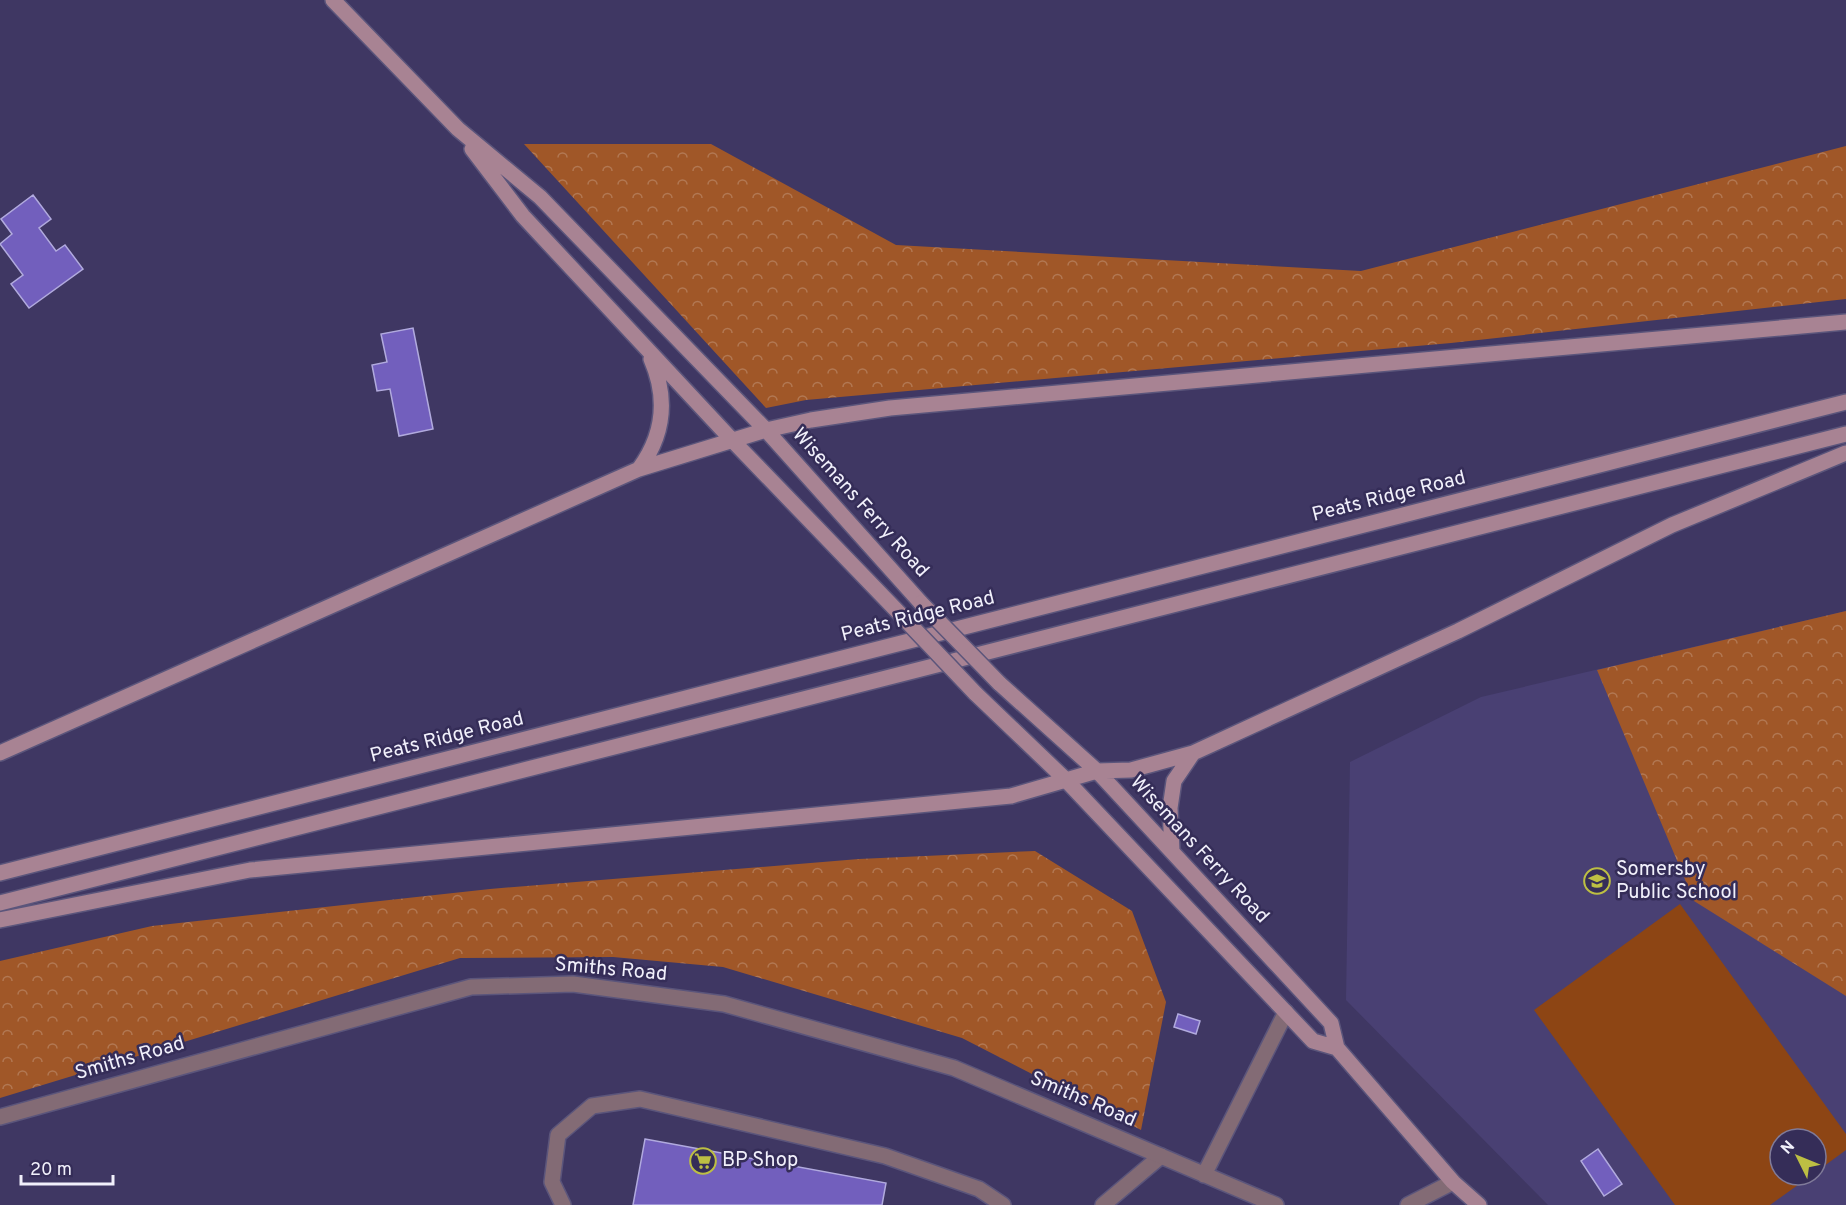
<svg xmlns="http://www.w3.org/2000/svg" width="1846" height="1205" font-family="Overpass,sans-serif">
<defs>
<pattern id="forest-crowns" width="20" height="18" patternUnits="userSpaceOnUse" patternTransform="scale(1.5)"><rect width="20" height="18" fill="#a05728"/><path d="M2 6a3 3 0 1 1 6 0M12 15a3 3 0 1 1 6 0" fill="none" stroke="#b27853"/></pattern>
</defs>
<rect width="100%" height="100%" fill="#3f3763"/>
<path fill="#494073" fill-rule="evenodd" d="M1846,611V1205H1548L1346,1000L1350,762L1481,697ZM1780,1139H1816V1175H1780Z"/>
<path fill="url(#forest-crowns)" d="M524,144H711L896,245L1361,271L1846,146V299L1451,343L806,400L766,408Z
M1846,611V996L1694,901L1597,670Z
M1035,851L1132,911L1166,1002L1141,1130L962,1038L723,967L613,957L460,958L0,1098V961L152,926L490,889L859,859Z"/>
<path fill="#8d4514" d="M1680,904L1846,1134V1150L1816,1172V1139H1780V1175H1812L1770,1205H1675L1534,1010Z"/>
<path fill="#725fbd" stroke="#b1aade" stroke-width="1.5" d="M33,195L51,219L39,228L56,251L65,245L83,269L29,308L11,284L23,275L0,244L12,234L1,219Z
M413,328L433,429L399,436L390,389L377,391L372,365L387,362L381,334Z
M1178,1014L1200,1021L1196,1034L1174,1027Z
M645,1139L886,1183L882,1205H633Z
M1598,1149L1622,1184L1604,1196L1581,1161Z"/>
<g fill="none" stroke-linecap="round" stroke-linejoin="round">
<g stroke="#5b557b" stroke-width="18">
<path id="lane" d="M563,1205L552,1182L558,1135L592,1106L640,1099L885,1156L979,1189L1003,1205
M1103,1205L1161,1156"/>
</g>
<g stroke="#5b557b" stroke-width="18">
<path id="street" d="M0,1117L471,987L573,984L724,1004L954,1068L1276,1205
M1204,1175L1286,1012
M1408,1205L1453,1182"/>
</g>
<g stroke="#5b557b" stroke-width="18">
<path id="secondary" d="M333,0L458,129L540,197L766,430L921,603
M472,149L523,216L732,440L900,614
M639,469C664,435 668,398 651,359
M999,683L1097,771L1331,1023L1337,1048L1453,1182L1479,1205
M975,693L1065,779L1313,1041L1337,1048
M0,753L639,469L766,430L811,420L890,408L1846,322
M1172,851L1170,808L1174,781L1193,753
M0,873L1846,402
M0,903L1846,434
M0,920L250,870L1011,796L1097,771L1131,770L1193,753L1458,631L1672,525L1846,453"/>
</g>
<use href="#lane" stroke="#836b75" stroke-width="15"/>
<use href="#street" stroke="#836b75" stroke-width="15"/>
<use href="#secondary" stroke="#a88393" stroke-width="15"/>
<g stroke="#5b557b" stroke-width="18" stroke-linecap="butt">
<path id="secondary-bridge" d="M921,603L999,683
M900,614L975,693"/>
</g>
<use href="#secondary-bridge" stroke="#a88393" stroke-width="15"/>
</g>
<defs>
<g id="school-ring" transform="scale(1.35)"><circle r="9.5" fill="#352d58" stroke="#bdbf43" stroke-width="1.5"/><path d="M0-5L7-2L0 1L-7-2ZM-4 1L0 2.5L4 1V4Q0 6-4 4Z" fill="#bdbf43"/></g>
<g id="supermarket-ring" transform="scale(1.35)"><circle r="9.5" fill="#352d58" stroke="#bdbf43" stroke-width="1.5"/><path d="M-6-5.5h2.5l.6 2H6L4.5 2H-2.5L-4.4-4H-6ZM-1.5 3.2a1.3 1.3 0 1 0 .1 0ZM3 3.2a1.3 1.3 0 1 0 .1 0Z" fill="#bdbf43"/></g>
</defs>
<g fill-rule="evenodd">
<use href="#school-ring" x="1597" y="881"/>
<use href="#supermarket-ring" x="703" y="1161"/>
</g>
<g text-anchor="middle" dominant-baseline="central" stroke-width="5" stroke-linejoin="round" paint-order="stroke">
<g font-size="20" fill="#f1f0fb" stroke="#352d58">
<text transform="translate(1389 497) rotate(-14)">Peats Ridge Road</text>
<text transform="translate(860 503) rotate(48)">Wisemans Ferry Road</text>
<text transform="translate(918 617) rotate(-14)">Peats Ridge Road</text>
<text transform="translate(447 738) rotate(-14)">Peats Ridge Road</text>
<text transform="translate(1199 850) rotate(47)">Wisemans Ferry Road</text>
<text transform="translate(611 970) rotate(5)">Smiths Road</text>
<text transform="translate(130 1059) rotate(-16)">Smiths Road</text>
<text transform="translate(1083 1100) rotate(23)">Smiths Road</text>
</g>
<g font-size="20" fill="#f1f0fb" stroke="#352d58" text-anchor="start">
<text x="1616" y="870">Somersby<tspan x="1616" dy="23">Public School</tspan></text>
<text x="722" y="1161">BP Shop</text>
</g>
</g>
<g transform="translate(1798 1157) rotate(313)"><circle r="28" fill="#352d58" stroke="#807b99" stroke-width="1.5"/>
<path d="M0-4.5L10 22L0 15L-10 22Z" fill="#bdbf43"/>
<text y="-9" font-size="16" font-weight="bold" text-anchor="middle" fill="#f1f0fb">N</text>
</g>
<path d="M21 1175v9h92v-9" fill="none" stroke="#f1f0fb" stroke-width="3"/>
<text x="30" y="1175" font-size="18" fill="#f1f0fb" stroke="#352d58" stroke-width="4.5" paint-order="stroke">20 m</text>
</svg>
